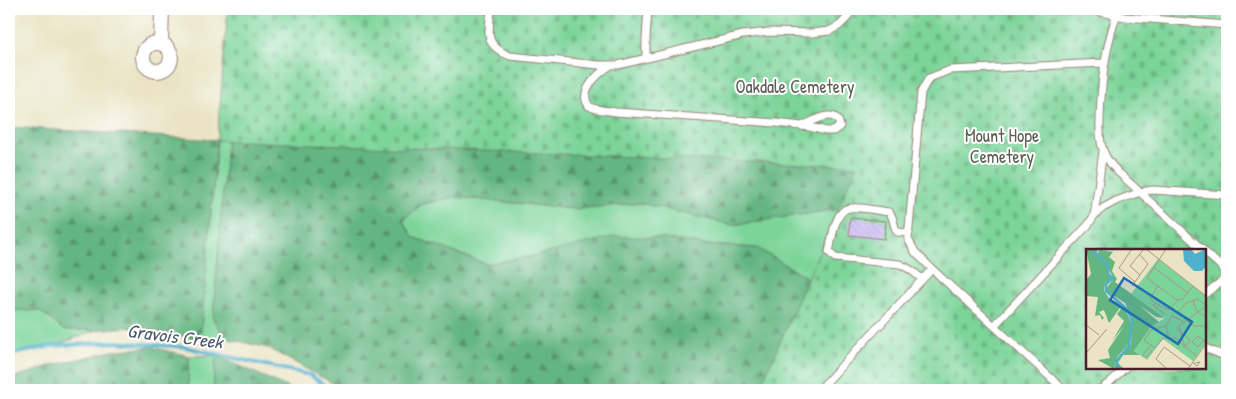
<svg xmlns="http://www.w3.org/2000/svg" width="1236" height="399" font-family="'Patrick Hand',sans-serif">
<defs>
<pattern id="forest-firs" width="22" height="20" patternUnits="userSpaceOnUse" patternTransform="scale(1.25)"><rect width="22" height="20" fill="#64b681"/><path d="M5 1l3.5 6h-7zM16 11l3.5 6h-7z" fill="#54936a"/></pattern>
<pattern id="cemetery-stones" width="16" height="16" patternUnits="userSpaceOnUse" patternTransform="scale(1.25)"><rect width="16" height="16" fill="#7bd499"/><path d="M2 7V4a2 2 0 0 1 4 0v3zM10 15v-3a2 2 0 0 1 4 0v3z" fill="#6cb684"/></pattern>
<pattern id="building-back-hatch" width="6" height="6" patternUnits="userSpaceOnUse" patternTransform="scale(1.25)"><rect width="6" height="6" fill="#cab8f4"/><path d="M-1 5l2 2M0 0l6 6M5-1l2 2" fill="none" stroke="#af9ed1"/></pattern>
</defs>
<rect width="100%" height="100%" fill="#fff"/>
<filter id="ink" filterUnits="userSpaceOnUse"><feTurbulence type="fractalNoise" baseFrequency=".02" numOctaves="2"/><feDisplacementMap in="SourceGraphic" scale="10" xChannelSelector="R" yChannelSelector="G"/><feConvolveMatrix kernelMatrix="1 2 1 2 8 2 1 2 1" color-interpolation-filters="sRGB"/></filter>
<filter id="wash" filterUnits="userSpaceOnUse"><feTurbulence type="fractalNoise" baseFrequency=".0096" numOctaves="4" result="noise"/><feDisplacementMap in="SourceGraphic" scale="20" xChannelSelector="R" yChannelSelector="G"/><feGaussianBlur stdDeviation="1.12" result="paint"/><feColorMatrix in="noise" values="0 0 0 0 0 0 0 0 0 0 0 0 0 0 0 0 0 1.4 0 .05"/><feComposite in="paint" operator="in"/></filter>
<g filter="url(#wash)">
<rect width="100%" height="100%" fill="#eae4c5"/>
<path fill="#7bd499" stroke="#627a62" d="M217,140H227L213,319L225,338H191L201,331Z
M455,197L574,209L641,203L732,225L839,209L808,278L757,248L706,245L659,238L538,255L486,264L413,237L403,220L422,204Z
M9,310L40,311L64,330H97L51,347L9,355Z
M216,355L213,390H188L189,356Z"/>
<path fill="url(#forest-firs)" stroke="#576a56" d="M9,127L217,140L201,331L191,338L130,327L97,330H64L40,311L9,310Z
M227,140L858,166L839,209L732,225L641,203L574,209L455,197L422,204L403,220L413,237L486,264L538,255L616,236L659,238L706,245L757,248L808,278L759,390H345L268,348L225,338L213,319Z
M151,347L189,356L188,390H9V379L53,365L112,351Z
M216,355L293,390H213Z"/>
<path fill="url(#cemetery-stones)" stroke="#627a62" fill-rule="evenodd" d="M228,9H1227V390H759L857,166L217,140ZM1087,250H1205V368H1087Z"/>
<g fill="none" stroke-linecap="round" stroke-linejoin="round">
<path stroke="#4eb0cd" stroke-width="4" d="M9,355L51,346L114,342L185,347L310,375L331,390"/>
</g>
<g id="blocks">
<path fill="url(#building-back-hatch)" d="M850,218L886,221L884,239L849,235Z"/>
</g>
</g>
<g filter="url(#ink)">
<use href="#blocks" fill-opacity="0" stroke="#9a8278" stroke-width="1"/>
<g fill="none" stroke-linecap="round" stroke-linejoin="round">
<g stroke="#9a8278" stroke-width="9">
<path id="service" d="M491,9C489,33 483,45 510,56L599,65H618L743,35L769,32L812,33L829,31L839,26L848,17L849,9
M1059,9L1096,11L1125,17L1227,25
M1119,9C1105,44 1101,82 1100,119C1100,129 1099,140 1103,150C1106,159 1112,166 1118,172L1203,250
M646,58V39L648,9
M611,65C600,72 577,91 589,106C594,110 610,111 616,112L776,123L810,127L826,131H834L840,126C836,106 814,121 802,126
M1094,216L1103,208L1116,201L1140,192L1153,190L1227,195
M909,233L897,232C892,223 895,219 889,212C879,211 855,205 846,209C834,215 832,240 829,252L835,258L900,264L911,270L922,279
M1205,252L1227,272
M932,269L915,252L908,239L921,92L929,78L950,70L1105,63
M1205,294L1227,277
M994,326L1088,225L1094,216L1103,151
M1205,348L1227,357
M819,390L932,269L1064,390
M1099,390L1109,383L1125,368"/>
</g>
<g stroke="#9a8278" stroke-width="16">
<path id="minor" d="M143 57a14 14 0 1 1 28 0a14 14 0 1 1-28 0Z
M161,43L162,9"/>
</g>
<use href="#service" stroke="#fff" stroke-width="7"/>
<use href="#minor" stroke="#fff" stroke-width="14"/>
</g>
</g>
<g text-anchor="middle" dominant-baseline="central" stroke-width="4" stroke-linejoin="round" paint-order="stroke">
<g font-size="18" fill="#5b5e52" stroke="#fff">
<text x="795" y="86">Oakdale Cemetery</text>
<text x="1002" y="135">Mount Hope<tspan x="1002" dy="21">Cemetery</tspan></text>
</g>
<g font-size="19" font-style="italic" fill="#4c596c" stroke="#fff">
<text transform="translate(175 336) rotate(7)">Gravois Creek</text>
</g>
</g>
<g transform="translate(1086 249)">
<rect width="120" height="120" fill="#eae4c5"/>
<path d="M0,0H11L8,4L20,16L26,30L19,35L18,41L23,49L36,56L23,74L18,61L13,63L18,69L16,71L14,66L9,67L12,48L0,47V31L5,25ZM14,1L27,3L23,8L29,13L26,22L31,30L29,33L79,69L70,68L53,56L73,73L65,78L48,102L54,106H37L32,114L38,120H31V111L45,95L46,68L39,54L19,41L28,29L11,4ZM38,56L46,76L43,95L31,108L28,120L12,111L24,109L22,101L38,77L26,92L38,72L31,65Z" fill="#64b681"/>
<path d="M72,10L120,47V94L107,112L77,90L61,111L48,102L65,78L79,69L45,45Z" fill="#7bd499"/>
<path d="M97,0H105L109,5L120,0V17L116,22H108L98,12Z" fill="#4eb0cd"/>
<path fill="none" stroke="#4eb0cd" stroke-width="2.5" d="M28,0H11L9,4L21,16L22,25L27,29L20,35V42L42,61L46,72L43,97L31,111L30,120"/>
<path fill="none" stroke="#aa9587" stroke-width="1" d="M46,0L33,19L49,33M60,0L120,47M80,0L61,29L91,51L97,50L107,37M67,18L102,44M54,26L44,17L58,0M46,37L62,15L54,6M72,37L64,49L69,54L83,61L92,51M107,51L110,61L120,69M69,55L67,56L78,65M120,56L111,50L100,54L92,64L108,77H120M0,76L13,86M80,77L86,67L97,72M91,80L104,91L100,98M120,93L112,87L106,93L112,98L117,92L120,94M64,97L57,106L61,108L67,100M69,99L58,91L65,81L80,77L83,90M69,99L77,89H90L99,98M0,104L21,80M111,107L99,98L93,77L120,57M107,114L111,117L114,113L109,114M81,120L70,110L78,98L104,117M102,120L120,95"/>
<path fill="#1f6fb2" fill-opacity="0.15" stroke="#1f6fb2" stroke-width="2.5" d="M38,29L106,73L92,95L24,51Z"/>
<rect width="120" height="120" fill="none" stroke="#4a1f2b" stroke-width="2.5"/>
</g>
<rect width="1236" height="399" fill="none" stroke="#fff" stroke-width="30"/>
</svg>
